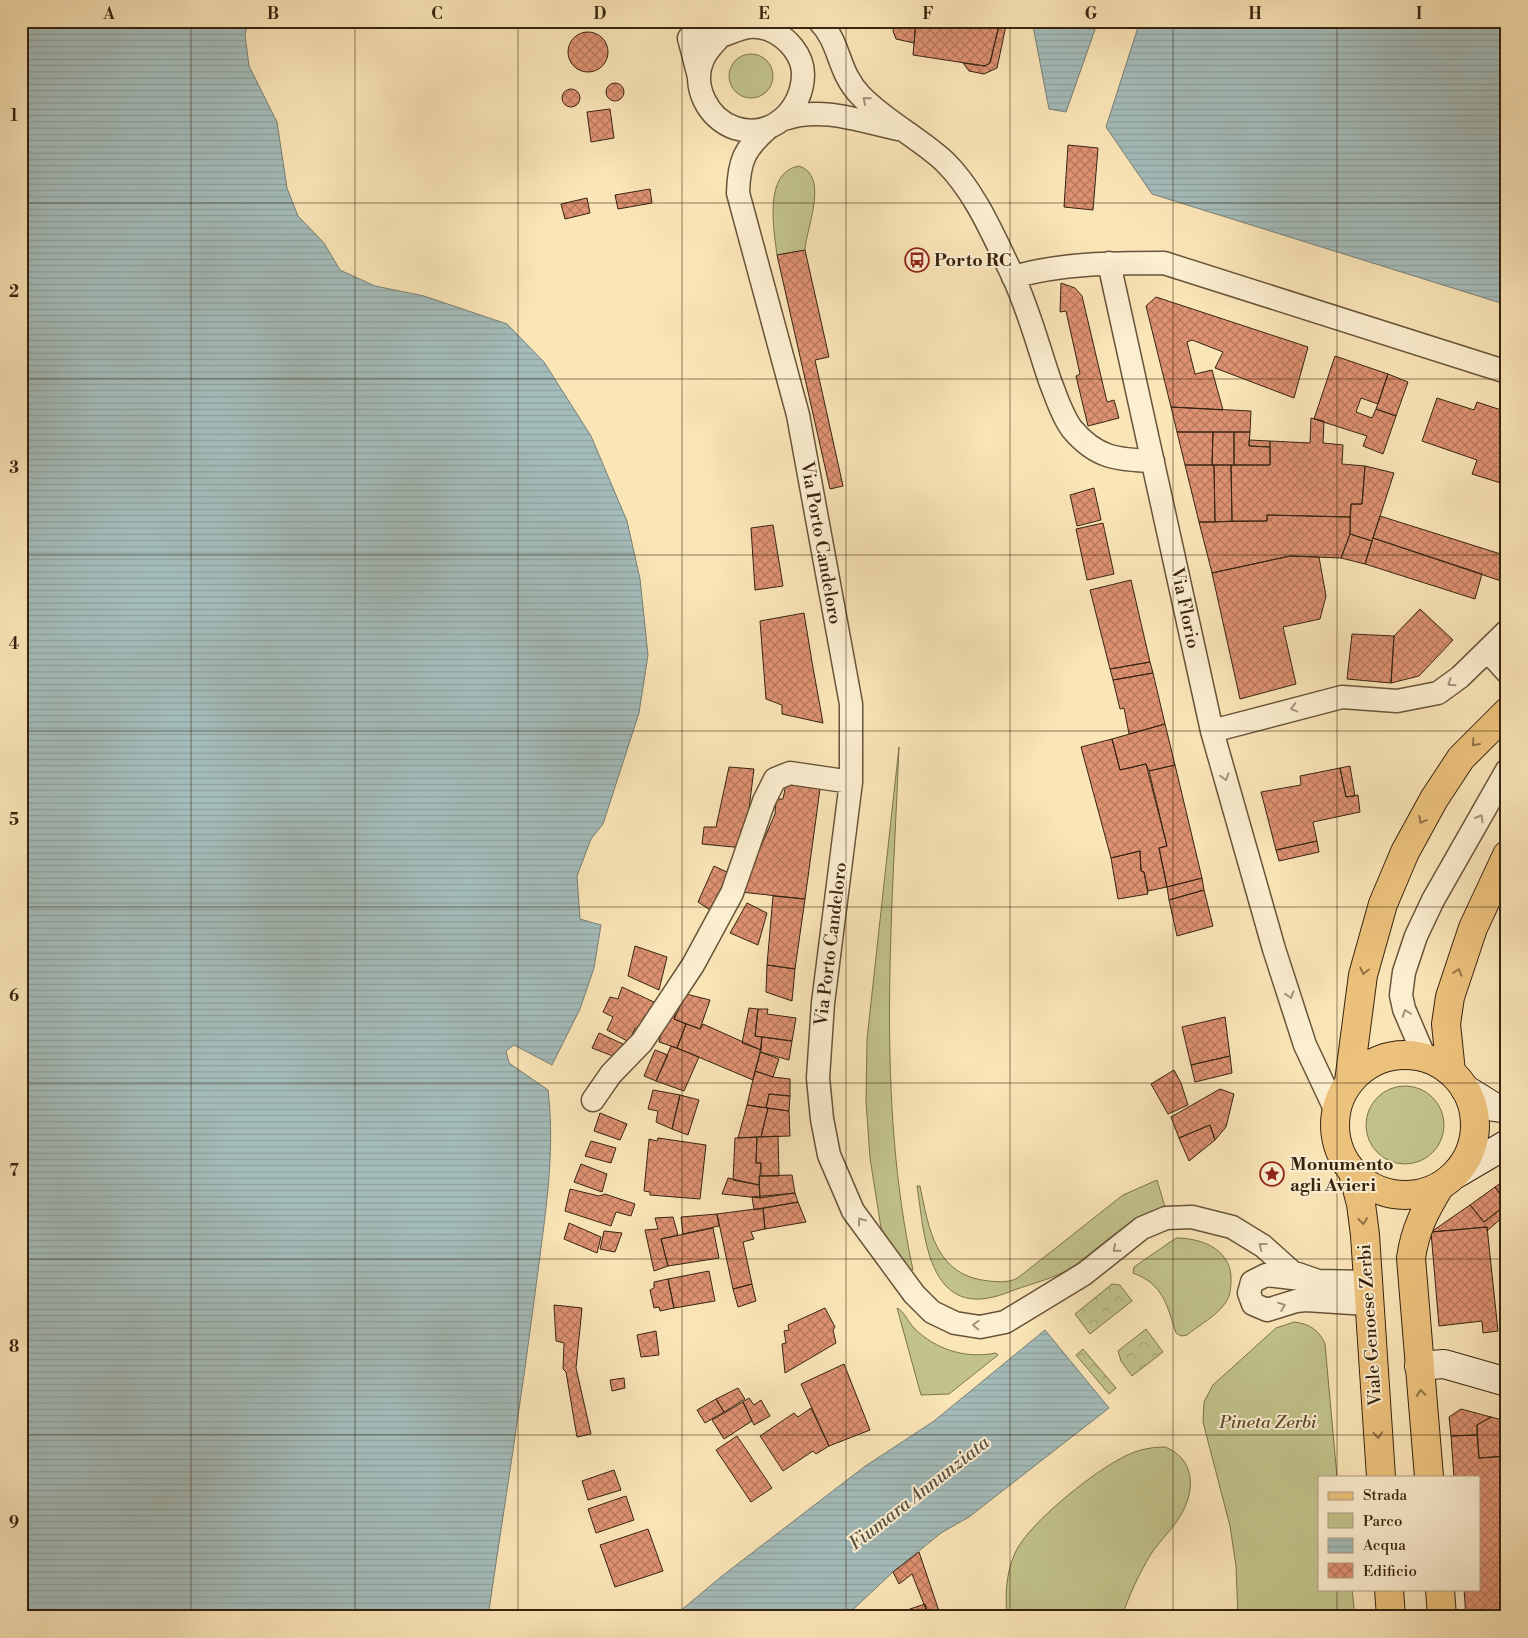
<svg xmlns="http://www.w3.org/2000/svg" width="1528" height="1638" font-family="'Libre Bodoni',serif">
<defs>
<pattern id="park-crowns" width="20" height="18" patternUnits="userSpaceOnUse" patternTransform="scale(1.25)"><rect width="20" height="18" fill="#c2c38b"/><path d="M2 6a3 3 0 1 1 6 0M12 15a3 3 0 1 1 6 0" fill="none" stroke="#a7a777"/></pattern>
<pattern id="water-rules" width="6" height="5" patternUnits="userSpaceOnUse" patternTransform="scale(1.25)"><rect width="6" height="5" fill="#a4bcba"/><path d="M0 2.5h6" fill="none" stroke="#8ea19f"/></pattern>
<pattern id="building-cross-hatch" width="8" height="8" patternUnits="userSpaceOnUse" patternTransform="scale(1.25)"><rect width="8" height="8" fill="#df9272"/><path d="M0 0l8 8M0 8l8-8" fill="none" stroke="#b6775c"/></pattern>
</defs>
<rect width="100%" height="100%" fill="#fae5b7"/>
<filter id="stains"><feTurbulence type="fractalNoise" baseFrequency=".004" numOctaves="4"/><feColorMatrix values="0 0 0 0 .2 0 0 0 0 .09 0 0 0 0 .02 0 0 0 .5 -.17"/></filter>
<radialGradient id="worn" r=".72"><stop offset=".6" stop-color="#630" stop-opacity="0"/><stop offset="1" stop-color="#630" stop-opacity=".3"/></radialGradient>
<path fill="#c2c38b" stroke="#7c744e" d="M729 76a22 22 0 1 1 44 0a22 22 0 1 1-44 0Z
M799,166C830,176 806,228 805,250L777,255C774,230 763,172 799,166Z
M899,747C892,922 876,1097 913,1270H907L881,1228L870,1158L866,1102L867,1039Z
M1366 1125a39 39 0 1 1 78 0a39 39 0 1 1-78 0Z
M1157,1180L1165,1207C1129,1217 1104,1244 1074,1266C1056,1278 1034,1283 1014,1290C1002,1295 987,1300 974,1299C925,1296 923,1222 917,1186H920C929,1229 935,1276 989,1281C999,1282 1010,1283 1019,1277L1123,1195Z
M1176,1238C1200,1238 1229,1248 1231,1276C1231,1286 1231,1294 1226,1302C1217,1316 1199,1325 1187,1335L1181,1336L1176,1333C1167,1305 1163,1284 1133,1273L1134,1267Z
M897,1308C904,1311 908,1322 914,1328C936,1350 966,1359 996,1353L998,1355L949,1394L921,1395Z
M1294,1322C1310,1324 1319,1330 1325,1344L1337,1477H1319V1589H1352L1355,1617H1238L1236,1566L1230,1526L1203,1422L1204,1402L1213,1385L1276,1328Z
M1165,1447C1193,1458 1196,1486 1183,1511C1175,1527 1161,1539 1151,1554C1139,1574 1129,1595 1122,1617H1007C1005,1595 1006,1573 1015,1553C1028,1524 1090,1475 1118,1460C1133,1451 1148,1447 1165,1447Z"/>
<path fill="url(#park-crowns)" stroke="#7c744e" d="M1112,1284L1120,1285L1132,1301L1090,1334L1075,1314Z
M1146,1329L1163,1352L1132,1376L1121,1361L1118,1351Z
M1083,1349L1116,1388L1109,1394L1076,1355Z"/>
<path fill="url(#water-rules)" stroke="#787f76" d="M21,21H248L245,35L249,66L277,122L287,188L298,216L324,243L340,270L375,286L424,296L507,324L544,362L591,436L627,521L640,579L648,655L639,713L603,824L591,839L577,876L580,919L601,925L594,968L580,1009L552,1065L514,1045L506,1051L509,1063L548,1090C556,1155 544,1222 536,1286C522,1397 504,1507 488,1617H21Z
M1032,21H1098L1066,112L1049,109Z
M1140,21H1507V305L1152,194L1106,127Z
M1045,1330L1109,1408L969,1517L941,1533L893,1572L845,1617H673L722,1576L864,1467L934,1421Z"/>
<path fill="url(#building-cross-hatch)" stroke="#372410" d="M896,21H916L914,43L896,39L893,31Z
M916,21H1000L990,63L985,66L913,55Z
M1000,21H1007L997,68L984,74L969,71L963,63L985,66L990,63Z
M568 52a20 20 0 1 1 40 0a20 20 0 1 1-40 0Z
M606 92a9 9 0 1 1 18 0a9 9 0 1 1-18 0Z
M562 98a9 9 0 1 1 18 0a9 9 0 1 1-18 0Z
M610,109L614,138L591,142L587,112Z
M1068,145L1098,148L1093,210L1064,207Z
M650,189L652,203L618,209L615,195Z
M587,198L590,213L565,219L561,204Z
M805,250L829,357L815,360L843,486L830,489L777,255Z
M1061,283L1075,288L1082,296L1107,402L1114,400L1119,418L1088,426L1076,376L1080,374L1066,311L1060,312Z
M1156,297L1308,347L1294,398L1215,368L1223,352L1192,340L1187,342L1195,374L1212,370L1223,410L1171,407L1146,306Z
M1335,356L1388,374L1378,404L1361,398L1356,412L1372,418L1376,409L1396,416L1383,454L1363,446L1367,436L1314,419Z
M1388,374L1408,382L1396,416L1376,409Z
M1437,398L1474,410L1477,402L1507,412V485L1472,474L1477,460L1422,441Z
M1171,407L1251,411L1250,432H1177Z
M1311,418L1324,421L1323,443L1343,445L1342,464L1365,466L1362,504H1351L1350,517L1267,515V521H1232L1231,465H1270V441L1310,443Z
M1177,432H1213L1212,465H1185Z
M1213,432H1234V465H1212Z
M1234,432H1250L1249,446L1270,447V465H1234Z
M1249,440L1270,441V447L1249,446Z
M1185,465H1214L1215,522H1199Z
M1214,465H1231L1232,521L1215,522Z
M1365,466L1394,473L1372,541L1350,534L1351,504H1362Z
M1094,488L1101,520L1077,526L1070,495Z
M1267,515L1350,517V534L1341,558L1290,556L1212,573L1199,522L1267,521Z
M1380,516L1507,556V579L1504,582L1373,538Z
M1103,523L1114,574L1087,580L1076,529Z
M773,525L783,586L755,590L751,528Z
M1350,534L1372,541L1365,564L1341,558Z
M1373,538L1482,574L1475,599L1365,564Z
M1290,556L1319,557L1326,596L1320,619L1283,627L1296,684L1240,699L1212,573Z
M1131,580L1150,662L1110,669L1090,590Z
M1420,609L1453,640L1419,676L1391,683L1394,636Z
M804,613L812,662L823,723L782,714V705L766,699L760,621Z
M1352,634L1394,636L1391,683L1347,679Z
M1150,662L1153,673L1113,680L1110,669Z
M1153,673L1165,724L1129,734L1124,708L1120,709L1113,680Z
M1165,724L1175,765L1149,771L1146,764L1120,770L1112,739Z
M1112,739L1120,770L1146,764L1167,846L1159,848L1167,887L1148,891L1144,872L1141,871L1140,851L1111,858L1081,747Z
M1175,765L1202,878L1167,887L1159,848L1167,846L1149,771Z
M1350,766L1355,796L1346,797L1340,768Z
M729,767L754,769L744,848L702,844L704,827H716Z
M1340,768L1346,797L1358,795L1360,812L1313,822L1317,841L1276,850L1261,792L1301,785L1300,776Z
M786,784L820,789L805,899L741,892L775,814L776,799H783Z
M1317,841L1319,852L1279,861L1276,850Z
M1140,851L1141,871L1144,872L1148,894L1118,899L1111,858Z
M714,866L731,874L713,912L698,902Z
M1202,878L1204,890L1169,900L1167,887Z
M1204,890L1213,926L1177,936L1169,900Z
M773,896L805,899L795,969L767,965Z
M747,903L767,913L758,945L730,933Z
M635,946L667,957L659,990L628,976Z
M767,965L795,969L792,1001L766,992Z
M622,987L656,1003L645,1029L635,1028L629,1042L607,1030L613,1017L603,1012L610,997L618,999Z
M686,994L710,1000L700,1029L674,1019Z
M749,1008L758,1009L755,1036L762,1037L761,1050L742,1043Z
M758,1009H768L767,1014L796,1018L792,1041L755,1036Z
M667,1011L676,1014L674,1019L686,1024L677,1048L659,1042Z
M1225,1017L1230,1056L1191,1065L1182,1027Z
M686,1024L700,1029L703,1024L761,1050L753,1080L677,1048Z
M599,1033L623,1044L618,1058L592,1048Z
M762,1037L792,1041L789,1060L760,1052Z
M671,1046L699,1057L684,1091L656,1081Z
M655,1050L668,1055L656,1081L644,1076Z
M760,1052L779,1059L773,1077L755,1071Z
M1230,1056L1232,1073L1195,1082L1191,1065Z
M1174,1070L1181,1083L1188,1105L1168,1114L1151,1084Z
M755,1071L773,1077L790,1079V1096L769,1094L766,1108L747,1105Z
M1220,1089L1234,1094L1226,1127L1215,1140L1210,1125L1179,1138L1171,1117Z
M653,1090L680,1095L672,1129L656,1122L658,1111L648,1109Z
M769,1094L790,1096L789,1111L766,1108Z
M680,1095L699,1100L688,1135L672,1129Z
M747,1105L768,1108L761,1137L738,1138Z
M768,1108L789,1111L790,1136L761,1137Z
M600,1113L627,1124L620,1140L594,1131Z
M1210,1125L1215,1140L1189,1161L1179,1138Z
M778,1136L779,1176H761V1163H756L757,1137Z
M757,1137L756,1163H761L759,1185L733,1180L735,1138Z
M658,1138L706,1145L700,1199L650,1195V1192L644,1191L649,1139L657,1141Z
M591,1141L616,1148L611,1163L585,1156Z
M581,1164L607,1174L602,1192L574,1182Z
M792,1175L795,1193L760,1198L759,1176Z
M728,1178L759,1185L760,1198L722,1194Z
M1507,1179V1204L1495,1187Z
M1495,1187L1507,1204L1484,1222L1470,1205Z
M570,1189L599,1196L605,1194L635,1204L631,1216L616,1212L611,1226L565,1211Z
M795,1193L798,1202L754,1210L752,1197Z
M798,1202L806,1222L765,1229L763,1208Z
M1507,1204L1506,1214L1487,1231V1227L1431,1232L1470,1205L1484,1222Z
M763,1208L765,1229L751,1232L754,1239L743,1242L752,1284L733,1289L717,1214Z
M717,1214L719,1226L683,1234L681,1217Z
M673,1217L678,1235L661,1239L668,1266L654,1271L645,1230L658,1229L655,1218Z
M569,1223L601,1237L597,1253L564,1239Z
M1487,1227L1498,1331L1483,1333L1482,1321L1439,1326L1431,1232Z
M713,1228L719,1258L668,1266L661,1239Z
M604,1231L622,1233L615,1252L600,1249Z
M709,1271L715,1301L674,1308L668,1279Z
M668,1279L674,1308L660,1311L659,1307L654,1308L650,1290L654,1288V1282Z
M752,1284L756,1301L738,1307L733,1289Z
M554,1305L582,1308L576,1368L591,1434L577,1437L566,1372L563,1369L564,1343L556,1341Z
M825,1308L835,1327L833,1330L836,1343L785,1373L782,1344L786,1343L784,1331L789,1330L788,1325Z
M656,1331L659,1355L641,1357L637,1335Z
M844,1364L870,1430L829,1446L801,1384Z
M624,1378L625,1388L612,1391L610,1380Z
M738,1388L745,1399L724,1412L716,1399Z
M749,1398L754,1405L761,1400L770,1416L754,1425L743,1402Z
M716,1399L724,1412L705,1423L697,1410Z
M743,1402L752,1421L724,1439L712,1420Z
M811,1408L829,1446L816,1454L813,1451L783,1471L760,1436L794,1413L798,1417Z
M1461,1409L1491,1417L1477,1425V1435L1451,1436L1449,1417Z
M1491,1417L1506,1421L1507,1456L1479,1458L1477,1425Z
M1477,1435L1479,1458L1506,1456L1507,1617H1466L1464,1589H1479V1477H1454L1451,1436Z
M737,1436L772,1488L751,1502L716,1450Z
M614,1470L621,1490L588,1500L582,1481Z
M626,1496L634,1520L596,1533L588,1509Z
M648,1529L663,1571L615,1587L600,1545Z
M919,1552L941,1617H929L912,1574L899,1584L893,1572Z
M925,1604L929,1617H906L904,1611Z"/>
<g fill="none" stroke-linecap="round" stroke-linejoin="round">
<g stroke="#68543a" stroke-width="25">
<path id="street" d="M819,21C841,43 837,72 861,96C885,121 918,137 944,161C975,191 993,235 1012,274C1028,307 1038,346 1050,381C1056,396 1062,416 1072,429C1096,458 1118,460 1153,461
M699,77L689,38C695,39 702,40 708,39C732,36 744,20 770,30C787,37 803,55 803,74C803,109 772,140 735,128C708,119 691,86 703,59C707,50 714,43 721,36
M784,119C822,106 860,121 898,129
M768,128C744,149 739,161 738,193L798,415L851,704V782L823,1003L818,1078L822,1119L829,1155L853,1211L914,1294L932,1312L955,1323L980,1327L1005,1322L1084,1274L1142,1228L1166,1218L1192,1217L1232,1227L1263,1246L1292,1272L1318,1281
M1109,263L1212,731L1274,949L1305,1045L1336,1111
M1013,277C1062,263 1113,263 1164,263L1507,372
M1488,651L1507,672
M1212,731L1342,697L1397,701L1438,693L1460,677L1507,631
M1425,1058L1404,1009L1401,995L1404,972L1416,936L1433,900L1507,770
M593,1100L611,1074L642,1042L693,965L732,893L764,801L775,779L790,773L851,782
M1367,1282L1318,1281L1266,1275L1252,1282L1249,1293L1253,1304L1267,1310L1296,1301L1306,1300L1367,1304"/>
</g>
<g stroke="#372410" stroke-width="30">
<path id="secondary" d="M1465,1089L1494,1107L1507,1109
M1456,1174L1507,1144
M1419,1366L1444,1364L1507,1382"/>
</g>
<g stroke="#372410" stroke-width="30">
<path id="primary" d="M1335 1125a70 70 0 1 1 140 0a70 70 0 1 1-140 0Z
M1451,1072L1446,1024L1450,997L1473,928L1507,855
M1349,1082L1363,975L1383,904L1405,852L1434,799L1461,758L1507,712
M1353,1173L1361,1204L1365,1235L1381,1477
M1429,1477L1411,1258C1415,1230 1425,1210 1440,1186
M1389,1589L1391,1617
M1440,1589L1442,1617"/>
</g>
<use href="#street" stroke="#fceed0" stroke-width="22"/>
<use href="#secondary" stroke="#fceed0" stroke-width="28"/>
<use href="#primary" stroke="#edc27c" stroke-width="28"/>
</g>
<defs><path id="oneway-chevron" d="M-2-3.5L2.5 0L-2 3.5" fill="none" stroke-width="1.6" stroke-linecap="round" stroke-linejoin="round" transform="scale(1.25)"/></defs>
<g stroke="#a3937a">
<use href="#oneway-chevron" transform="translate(866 100) rotate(-140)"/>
<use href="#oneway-chevron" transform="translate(1451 683) rotate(145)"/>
<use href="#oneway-chevron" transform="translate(1294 708) rotate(165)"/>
<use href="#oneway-chevron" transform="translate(1225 777) rotate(74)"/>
<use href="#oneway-chevron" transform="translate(1480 818) rotate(-60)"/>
<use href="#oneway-chevron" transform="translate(1290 995) rotate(74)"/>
<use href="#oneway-chevron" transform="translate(1406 1013) rotate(-111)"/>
<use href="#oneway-chevron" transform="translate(861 1221) rotate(-126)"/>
<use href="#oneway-chevron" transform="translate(1262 1246) rotate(-142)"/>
<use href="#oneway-chevron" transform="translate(1116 1249) rotate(141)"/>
<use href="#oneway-chevron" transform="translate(1282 1306) rotate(-21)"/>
<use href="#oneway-chevron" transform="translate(976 1325) rotate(-178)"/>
</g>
<g stroke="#927346">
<use href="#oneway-chevron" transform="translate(1475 743) rotate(132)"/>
<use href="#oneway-chevron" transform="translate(1422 820) rotate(118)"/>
<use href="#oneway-chevron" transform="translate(1364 971) rotate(102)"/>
<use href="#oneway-chevron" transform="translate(1458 972) rotate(-72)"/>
<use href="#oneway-chevron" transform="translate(1363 1221) rotate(83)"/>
<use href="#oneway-chevron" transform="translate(1421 1393) rotate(-95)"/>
<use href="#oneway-chevron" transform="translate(1378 1435) rotate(86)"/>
</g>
<path fill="none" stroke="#372410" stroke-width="1" stroke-opacity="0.55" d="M191,21V1617M355,21V1617M518,21V1617M682,21V1617M846,21V1617M1010,21V1617M1173,21V1617M1337,21V1477M21,203H1507M21,379H1507M21,555H1507M21,731H1507M21,907H1507M21,1083H1507M21,1259H1507M21,1435H1507M1337,1589V1617"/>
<defs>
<g id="bus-ring" transform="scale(1.25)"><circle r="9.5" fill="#fceed0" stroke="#8f2418" stroke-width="1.5"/><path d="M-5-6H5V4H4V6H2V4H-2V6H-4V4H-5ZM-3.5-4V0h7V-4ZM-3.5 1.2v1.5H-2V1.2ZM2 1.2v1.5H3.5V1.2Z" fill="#8f2418"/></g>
<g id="sight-ring" transform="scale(1.25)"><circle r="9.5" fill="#fceed0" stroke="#8f2418" stroke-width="1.5"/><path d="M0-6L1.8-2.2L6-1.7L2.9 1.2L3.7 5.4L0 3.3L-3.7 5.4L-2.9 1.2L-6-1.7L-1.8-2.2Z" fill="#8f2418"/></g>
</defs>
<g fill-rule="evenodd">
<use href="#bus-ring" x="917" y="260"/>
<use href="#sight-ring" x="1272" y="1174"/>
</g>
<g text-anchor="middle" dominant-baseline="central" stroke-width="4" stroke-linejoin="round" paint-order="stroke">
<g font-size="18" font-weight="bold" fill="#372410" stroke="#fceed0" text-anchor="start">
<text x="934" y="260">Porto RC</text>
<text x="1290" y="1164">Monumento<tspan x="1290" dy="21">agli Avieri</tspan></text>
</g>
<g font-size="18" fill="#372410" stroke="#fceed0">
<text transform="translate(821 543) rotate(80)">Via Porto Candeloro</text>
<text transform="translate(1185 608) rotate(78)">Via Florio</text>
<text transform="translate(831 944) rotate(-83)">Via Porto Candeloro</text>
<text transform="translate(1370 1325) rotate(-94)">Viale Genoese Zerbi</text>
</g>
<g font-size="18" font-style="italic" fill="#5a4c2f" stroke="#fceed0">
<text x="1268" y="1422">Pineta Zerbi</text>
</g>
<g font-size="19" font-style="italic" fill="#585243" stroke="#fceed0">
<text transform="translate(919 1493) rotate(-38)">Fiumara Annunziata</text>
</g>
</g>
<rect width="1528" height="1638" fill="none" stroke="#fae5b7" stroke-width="55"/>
<rect x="1318" y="1476" width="162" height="115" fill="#fceed0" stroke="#ad9d83"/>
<rect x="1328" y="1492" width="25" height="8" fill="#edc27c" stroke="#ad9d83"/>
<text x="1363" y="1500" font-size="15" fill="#372410">Strada</text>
<rect x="1328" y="1513" width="25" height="15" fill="#c2c38b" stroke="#ad9d83"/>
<text x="1363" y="1526" font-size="15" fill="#372410">Parco</text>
<rect x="1328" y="1538" width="25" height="15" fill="url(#water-rules)" stroke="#ad9d83"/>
<text x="1363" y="1550" font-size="15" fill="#372410">Acqua</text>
<rect x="1328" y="1563" width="25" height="15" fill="url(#building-cross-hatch)" stroke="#ad9d83"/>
<text x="1363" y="1576" font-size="15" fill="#372410">Edificio</text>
<rect x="28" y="28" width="1472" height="1582" fill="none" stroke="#372410" stroke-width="2"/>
<g font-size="16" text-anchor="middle" font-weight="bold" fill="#372410">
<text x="109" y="19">A</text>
<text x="273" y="19">B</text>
<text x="437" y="19">C</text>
<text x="600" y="19">D</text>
<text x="764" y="19">E</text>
<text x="928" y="19">F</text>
<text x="1091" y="19">G</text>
<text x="1255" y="19">H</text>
<text x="1419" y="19">I</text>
<text x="14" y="121">1</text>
<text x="14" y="297">2</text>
<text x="14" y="473">3</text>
<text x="14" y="649">4</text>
<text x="14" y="825">5</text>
<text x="14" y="1001">6</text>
<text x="14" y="1176">7</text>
<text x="14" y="1352">8</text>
<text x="14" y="1528">9</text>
</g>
<rect width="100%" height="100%" filter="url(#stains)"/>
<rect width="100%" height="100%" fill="url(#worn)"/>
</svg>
